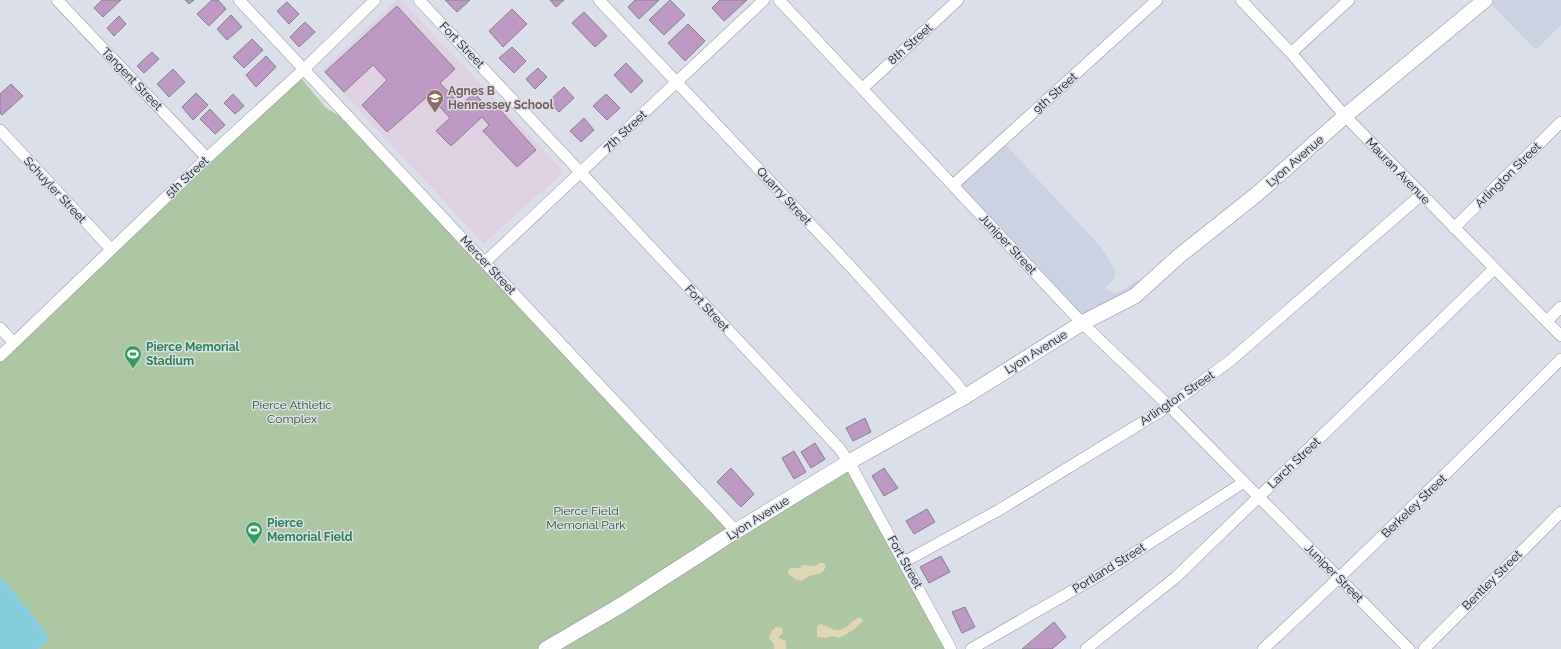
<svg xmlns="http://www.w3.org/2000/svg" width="1561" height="649" font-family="Raleway,sans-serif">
<rect width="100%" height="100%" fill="#dbdfea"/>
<path fill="#cad2e3" d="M1489,0H1561V25L1536,50L1488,1Z
M1003,142L1100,246L1114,268L1115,276L1111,283L1105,287L1106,290L1116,293L1125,289L1137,280L1140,282V286L1083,324L954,189Z"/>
<path fill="#dfd0e2" d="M397,0H401L561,169V175L510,219L484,244L322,70Z"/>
<path fill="#acc7a2" d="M300,77L326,108L341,117L727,527L847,468L948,649H38L50,638L0,576V359Z"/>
<path fill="#e0d6b1" d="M819,563H824L826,565C824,576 816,573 808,577C806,578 804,579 802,581L797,580L788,574L789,569L791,568H800L803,565L816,566Z
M859,617L863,620C861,626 846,635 839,638L833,636L825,638L817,637V628L819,624C825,624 831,630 837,630C846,631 852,620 859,617Z
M776,627L782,628L783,633L779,636V638L786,641V649H774V644L769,638L772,631Z"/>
<path fill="#86cddd" d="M0,576L50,638L38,649H0Z"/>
<path fill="#be99c5" stroke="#88818a" d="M102,0H121L103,17L94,8Z
M185,0H194L189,4Z
M212,0H218L226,9L209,26L197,14Z
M445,0H470L457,12Z
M550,0H564L556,7Z
M635,0H659L639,19L628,7Z
M670,0L685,15L664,35L649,20Z
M720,0H747L724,21L712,8Z
M287,2L299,14L289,24L277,11Z
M397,6L455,69L440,83L461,105L474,93L489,108L494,103L536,150L517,167L483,131L489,125L482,117L451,146L436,131L450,118L429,95L387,132L362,105L387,80L373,65L344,92L325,72Z
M512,9L527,24L503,47L489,31Z
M584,12L607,36L595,47L572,23Z
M231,15L242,27L227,40L217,29Z
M119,16L126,24L114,36L107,28Z
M305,22L315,32L299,47L290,37Z
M688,24L705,41L685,61L668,43Z
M252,39L263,50L244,68L233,57Z
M512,47L526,61L514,73L499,58Z
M152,52L159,59L144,73L137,66Z
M266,56L276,67L256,87L246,75Z
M626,63L643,81L631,93L614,75Z
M538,68L547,77L535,89L526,79Z
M173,69L185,82L169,97L157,84Z
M11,84L23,96L2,115L0,113V94Z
M564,87L574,98L559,112L549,101Z
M196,93L208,105L193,120L182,107Z
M233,94L244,106L235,114L224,103Z
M606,94L620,108L607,120L593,106Z
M210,109L225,125L215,134L200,119Z
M584,118L594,130L581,142L570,131Z
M865,418L871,432L853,441L846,428Z
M815,443L825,459L811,468L801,452Z
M794,451L806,472L794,479L782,458Z
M731,468L754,494L741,507L717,482Z
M884,468L898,488L884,496L872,476Z
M927,509L935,522L914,534L906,521Z
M941,556L950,572L929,583L920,567Z
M965,607L975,627L962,633L952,612Z
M1054,622L1066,637L1052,649H1022Z"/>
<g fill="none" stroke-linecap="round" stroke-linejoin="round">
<g stroke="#9397a1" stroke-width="12">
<path id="street" d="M57,0L207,158
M239,0L736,531
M419,0L839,448L849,462L951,649
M599,0L852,268L957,384L966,396
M779,0L1082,323L1169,406L1409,649
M1241,0L1291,53L1345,116L1561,336
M1291,53L1349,0
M863,88L958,0
M0,130L111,249
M953,185L1157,0
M1454,228L1561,122
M485,262L764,0
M1547,321L1561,307
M0,328L14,343
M0,356L207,158L304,69L375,0
M904,562L999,510L1169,406L1231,360L1421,195
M971,649L1105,572L1244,482
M1086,649L1175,578L1494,269
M1263,649C1365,555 1463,457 1561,359
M1424,649L1561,512"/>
</g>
<g stroke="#9397a1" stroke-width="16">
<path id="secondary" d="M546,649L623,604L736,531L849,462L966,396L1082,323L1135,296L1179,256L1257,194L1345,116L1485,0"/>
</g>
<use href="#street" stroke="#fff" stroke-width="11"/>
<use href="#secondary" stroke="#fff" stroke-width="15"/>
</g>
<defs>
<g id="school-pin" transform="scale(0.9)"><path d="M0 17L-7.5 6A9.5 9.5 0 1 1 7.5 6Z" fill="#8d6e63" stroke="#dbdfea"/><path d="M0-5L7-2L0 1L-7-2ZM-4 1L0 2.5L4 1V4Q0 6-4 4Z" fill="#fff"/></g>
<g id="stadium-pin" transform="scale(0.9)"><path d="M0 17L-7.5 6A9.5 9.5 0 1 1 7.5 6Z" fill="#2e9e5b" stroke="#dbdfea"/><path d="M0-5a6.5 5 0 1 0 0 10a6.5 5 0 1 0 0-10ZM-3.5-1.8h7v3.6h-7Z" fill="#fff"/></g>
</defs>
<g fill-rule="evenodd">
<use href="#school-pin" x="435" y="98"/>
<use href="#stadium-pin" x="133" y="354"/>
<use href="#stadium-pin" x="254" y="530"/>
</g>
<g text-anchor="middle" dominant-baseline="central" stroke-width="3" stroke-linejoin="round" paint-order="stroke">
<g font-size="12" fill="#1a1b1f" stroke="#dbdfea">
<text transform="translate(910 44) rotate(-42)">8th Street</text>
<text transform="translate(462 45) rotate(46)">Fort Street</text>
<text transform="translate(132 79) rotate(46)">Tangent Street</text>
<text transform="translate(1055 93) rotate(-42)">9th Street</text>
<text transform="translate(625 131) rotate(-43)">7th Street</text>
<text transform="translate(1295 161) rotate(-41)">Lyon Avenue</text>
<text transform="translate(1398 171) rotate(46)">Mauran Avenue</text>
<text transform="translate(1508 175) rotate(-45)">Arlington Street</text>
<text transform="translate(187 177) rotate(-43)">5th Street</text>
<text transform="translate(55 190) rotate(47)">Schuyler Street</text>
<text transform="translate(784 196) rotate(47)">Quarry Street</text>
<text transform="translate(1008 244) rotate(47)">Juniper Street</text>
<text transform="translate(488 265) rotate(47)">Mercer Street</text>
<text transform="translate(707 308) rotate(47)">Fort Street</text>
<text transform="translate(1036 352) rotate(-32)">Lyon Avenue</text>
<text transform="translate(1177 398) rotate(-34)">Arlington Street</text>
<text transform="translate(1294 463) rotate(-44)">Larch Street</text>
<text transform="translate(1414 506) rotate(-44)">Berkeley Street</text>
<text transform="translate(758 518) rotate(-32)">Lyon Avenue</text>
<text transform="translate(905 562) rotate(61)">Fort Street</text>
<text transform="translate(1109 568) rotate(-32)">Portland Street</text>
<text transform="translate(1334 573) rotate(45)">Juniper Street</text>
<text transform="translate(1492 580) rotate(-45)">Bentley Street</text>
</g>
<g font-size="12" font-weight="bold" fill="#785e54" stroke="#dbdfea" text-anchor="start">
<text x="448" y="91">Agnes B<tspan x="448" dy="14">Hennessey School</tspan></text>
</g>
<g font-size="12" font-weight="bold" fill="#27864d" stroke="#dbdfea" text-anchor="start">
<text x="146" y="347">Pierce Memorial<tspan x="146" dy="14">Stadium</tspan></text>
<text x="267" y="523">Pierce<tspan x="267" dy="14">Memorial Field</tspan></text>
</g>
<g font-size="12" fill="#2d5818" stroke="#dbdfea">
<text x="292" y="405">Pierce Athletic<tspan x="292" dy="14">Complex</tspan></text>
<text x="586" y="511">Pierce Field<tspan x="586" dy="14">Memorial Park</tspan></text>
</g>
</g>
</svg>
